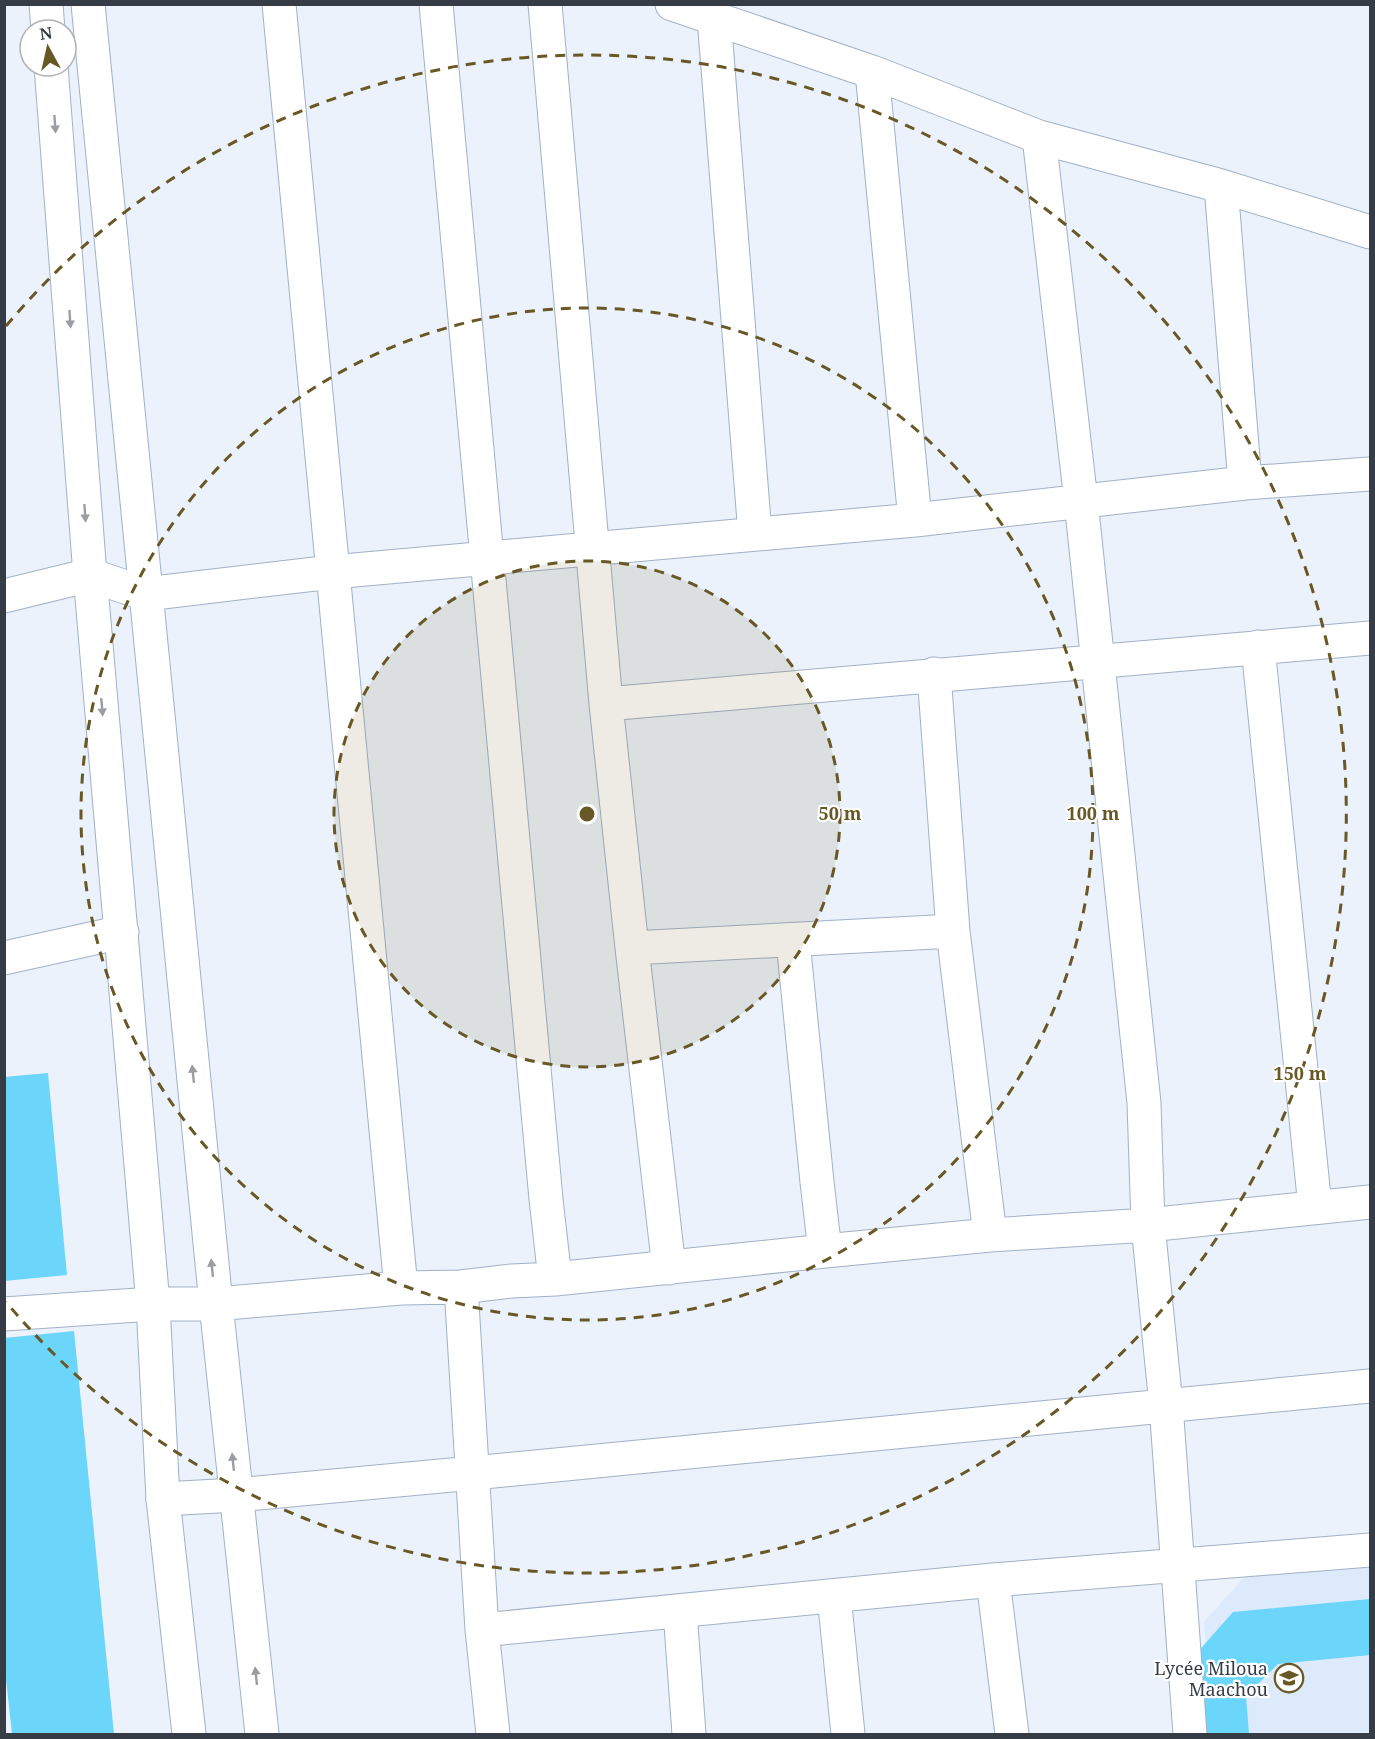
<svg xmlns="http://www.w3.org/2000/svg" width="1375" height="1739" font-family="'Noto Serif',serif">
<rect width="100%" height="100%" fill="#ebf2fb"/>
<path fill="#ddeafb" d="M1370,1558V1734H1213L1204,1622L1252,1568Z"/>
<path fill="#6bd6fa" d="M48,1073L67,1275L4,1281V1077Z
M74,1331L114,1734H12L4,1661V1338Z
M1370,1599V1655L1278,1664L1246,1696L1249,1734H1202L1195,1655L1233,1612Z"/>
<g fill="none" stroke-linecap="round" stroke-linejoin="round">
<g stroke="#a1b1c6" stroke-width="35">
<path id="minor" d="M279,4L401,1288
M436,4L546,1199L555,1279
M545,4L606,704L632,948L669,1268
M672,4L872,72L1039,137L1221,186L1370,232
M714,18L755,534
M872,72L915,520
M1039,137L1081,501L1144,1103L1148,1225L1166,1405L1190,1734
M1221,186L1245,483
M4,596L90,575L146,594L332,572L915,520L1245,483L1370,474
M1258,647L1315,1207
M934,674L953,931L990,1235
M606,704L1370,638
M793,941L817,1182L825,1251
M632,948L953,931
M4,958L122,932
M461,1287L482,1630L493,1734
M4,1314L153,1304H216L401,1288L461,1287L512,1281L555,1279L825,1251L990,1235L1148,1225L1370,1202
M163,1499L236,1495L473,1473L1370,1386
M993,1580L1012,1734
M834,1596L848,1734
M680,1611L689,1734
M482,1630L993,1580L1370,1550"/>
</g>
<g stroke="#a1b1c6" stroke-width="35">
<path id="major" d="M46,4L48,30
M88,4L216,1304L262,1734
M51,66L90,575L153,1304L163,1499L189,1734"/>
</g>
<use href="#minor" stroke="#fff" stroke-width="33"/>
<use href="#major" stroke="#fff" stroke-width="33"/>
</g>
<defs><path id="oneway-solid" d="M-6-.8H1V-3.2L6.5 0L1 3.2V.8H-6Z" transform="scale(1.5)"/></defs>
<g fill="#9a9ea2">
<use href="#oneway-solid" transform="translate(55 124) rotate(86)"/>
<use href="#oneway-solid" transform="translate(70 319) rotate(86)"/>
<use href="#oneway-solid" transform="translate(85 513) rotate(86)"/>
<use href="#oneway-solid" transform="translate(102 707) rotate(85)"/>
<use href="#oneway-solid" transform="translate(193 1074) rotate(-96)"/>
<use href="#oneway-solid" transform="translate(212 1268) rotate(-96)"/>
<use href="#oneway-solid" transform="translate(233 1462) rotate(-96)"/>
<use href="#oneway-solid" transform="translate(256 1676) rotate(-96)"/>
</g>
<circle cx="587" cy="814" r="253" fill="#675825" fill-opacity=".12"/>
<g fill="none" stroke="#675825" stroke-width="3" stroke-dasharray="10 8">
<circle cx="587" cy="814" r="253"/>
<circle cx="587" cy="814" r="506"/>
<path d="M6 326A759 759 0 1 1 6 1302"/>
</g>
<defs>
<g id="school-ring" transform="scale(1.5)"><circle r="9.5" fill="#fff" stroke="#675825" stroke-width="1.5"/><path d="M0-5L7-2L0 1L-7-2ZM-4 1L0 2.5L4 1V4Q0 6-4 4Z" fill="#675825"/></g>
</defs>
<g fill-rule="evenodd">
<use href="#school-ring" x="1289" y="1678"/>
</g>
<g text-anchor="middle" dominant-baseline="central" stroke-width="4.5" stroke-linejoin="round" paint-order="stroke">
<g font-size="18" fill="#353c45" stroke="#fff" text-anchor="end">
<text x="1268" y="1668">Lycée Miloua<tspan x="1268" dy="21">Maachou</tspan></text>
</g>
</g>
<circle cx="587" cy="814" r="9" fill="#675825" stroke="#fff" stroke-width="3"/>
<g font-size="18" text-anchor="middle" font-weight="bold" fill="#675825" stroke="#fff" stroke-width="4.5" stroke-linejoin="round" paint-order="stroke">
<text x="840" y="820">50 m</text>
<text x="1093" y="820">100 m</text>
<text x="1300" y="1080">150 m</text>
</g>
<rect width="1375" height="1739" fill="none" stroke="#353c45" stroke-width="12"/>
<g transform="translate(48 48) rotate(352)"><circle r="28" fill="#ffffff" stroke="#aeb1b5" stroke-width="1.5"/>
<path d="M0-4.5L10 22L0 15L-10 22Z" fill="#675825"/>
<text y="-9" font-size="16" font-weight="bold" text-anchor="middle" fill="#353c45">N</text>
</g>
</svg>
